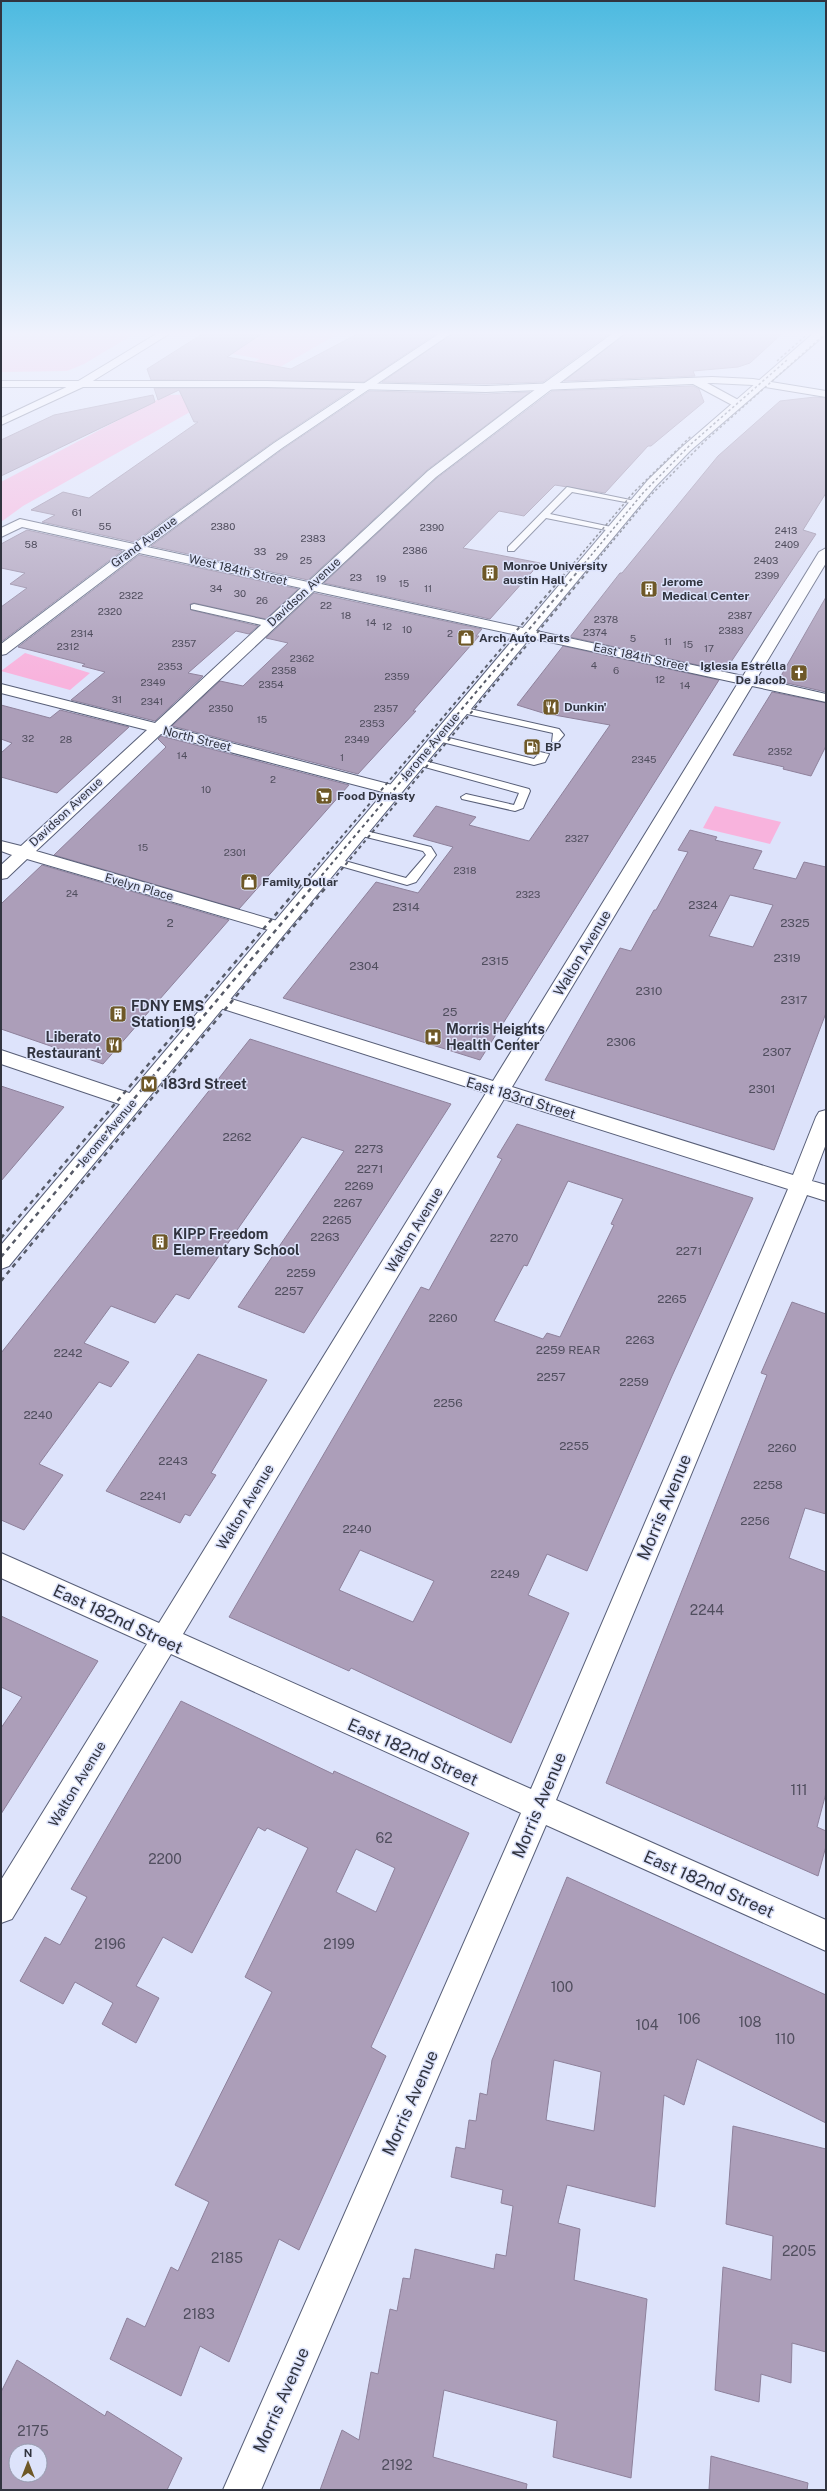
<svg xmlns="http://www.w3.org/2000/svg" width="827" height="2491" font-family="'Public Sans',sans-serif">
<rect width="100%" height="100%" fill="#dde3fb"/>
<path fill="#f8b3dd" d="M1,331H139L84,364L67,371L1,372Z
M269,331H343L273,371H236L260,359L228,353Z
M222,394L23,506L1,522V482L166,395Z
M25,653L90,673L70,690L1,671Z
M715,806L781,822L770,844L703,828Z"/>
<path fill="#ac9eb9" stroke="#8e819b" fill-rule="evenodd" d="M207,331H266L227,357L291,369L363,331H440L364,382L151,380L147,369Z
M456,331H528L543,334L548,331H613L543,382L486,384L382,382Z
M629,331H785L750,363L738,367L693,371L695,376L564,381Z
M693,386L699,389L704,402L651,446H648L605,493L555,485L524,516L499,511L463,548L540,563L490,619L324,583L437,478L552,391Z
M154,388H267L351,390L273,442L134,542L42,522L55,515L31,510L63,492L89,498L198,422H194L179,390L158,400Z
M369,391L486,394L530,392L427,470L308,580L151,546L283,449Z
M153,395L155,402L1,476V440L54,415Z
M815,397L826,398V493L803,530L816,534L725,671L570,637L620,573H622L718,456L780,401Z
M27,530L122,551L1,642V607L27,588L10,584L25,573L1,568V544Z
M139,555L298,589L266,619L194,603L190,604L191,610L258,626L249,634L236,631L188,673L203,676L155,721L71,700L105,672L82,666L85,664L18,647Z
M314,593L482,629L476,636H479L413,711H416L358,774L172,726L220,681L243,686L288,643L266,638Z
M826,597V692L778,681Z
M563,646L719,680L480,1060L283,998L376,882L418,893L453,847L413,836L436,806L476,817L469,825L529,841L610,725L543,713L517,705Z
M772,692L826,703V746L811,776L783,769L784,767L733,755Z
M1,705L50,718L60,710L129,727L57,793L1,777V753L12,743L1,739Z
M161,736L349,785L239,909L54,855L166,747L158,739Z
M690,830L717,837L715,840L762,851L753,869L796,879L804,862L826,867V1013L774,1150L545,1080L620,948L631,951L654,910H656L688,852L678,850ZM730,895L773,905L753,947L709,936Z
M42,865L229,920L103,1064L1,1029V904Z
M250,1039L451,1104L304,1333L238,1307L344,1151L302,1137L189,1299L176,1294L155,1323L111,1306L84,1343L129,1362L111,1387L99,1382L39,1464L63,1475L24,1530L1,1520V1353Z
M1,1086L64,1107L1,1181Z
M517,1124L753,1198L672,1376L587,1571L547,1554L528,1595L569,1613L511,1743L351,1668L349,1671L229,1617L421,1287L429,1290L502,1159L497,1157ZM568,1181L623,1199L611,1224L614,1225L560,1337L547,1333L543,1339L494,1321L524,1265L527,1266ZM360,1550L434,1581L413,1622L339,1590Z
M792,1302L826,1314V1514L805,1508L789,1558L826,1572V1793L817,1827L826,1831V1846L818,1876L606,1783L767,1375L761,1373Z
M198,1354L267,1380L211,1473L216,1475L190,1516L185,1514L180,1523L106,1491Z
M1,1616L98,1661L1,1814V1728L22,1697L1,1687Z
M181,1701L333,1774L334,1771L469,1833L371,2047L386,2056L299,2250L279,2239L229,2362L200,2346L181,2396L110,2359L127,2318L145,2327L171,2267L178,2271L209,2202L175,2185L272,1992L245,1977L308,1848L267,1828L265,1831L258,1827L192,1953L163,1937L136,1986L159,1998L136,2043L102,2024L113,2003L75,1982L63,2004L20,1981L45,1937L60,1945L87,1897L71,1889ZM356,1849L395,1868L376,1912L336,1892Z
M567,1877L826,1995V2123L697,2059L684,2105L664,2095L655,2207L567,2185L558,2223L580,2229L574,2280L647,2299L631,2478L553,2457L557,2421L444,2390L433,2457L527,2484L526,2490H320L342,2430L359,2440L371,2372L378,2374L390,2309L397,2311L403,2278L410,2279L415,2249L494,2269L496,2254L506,2256L513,2206L501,2203L503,2190L451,2177L456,2147L465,2149L469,2120L476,2121L480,2093L487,2095L492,2060ZM554,2060L601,2072L594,2131L546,2120Z
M733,2126L826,2149V2352L792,2343L791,2383L761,2374L759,2402L715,2390L723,2267L771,2280L773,2236L726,2224Z
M17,2360L105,2416L107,2411L182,2458L167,2490H1V2392ZM16,2451H40V2475H16Z
M711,2456L808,2483L807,2490H709Z"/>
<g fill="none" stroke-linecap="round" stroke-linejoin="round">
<g stroke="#585f78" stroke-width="2">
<path id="lane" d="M567,487L640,502L636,504L572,492L550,514L616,528V532L546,518L514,551H508V547Z
M194,604L270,621L274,624L270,627L191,609V605Z
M461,707L559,729L564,735L558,742H552L553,733L458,712V708Z
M437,735L534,759L540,752L549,754L545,762L534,765L434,740V736Z
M418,759L529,789L530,791L523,808L515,811L462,799L461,797L466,794L514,805L519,793L414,764V760Z
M358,829L431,847L436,855L416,882L407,885L330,863L329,861L334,858L406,878L426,855L423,851L354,834L353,832Z"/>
</g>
<g stroke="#585f78" stroke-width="2">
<path id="street" d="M443,331H455L282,448L147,547L308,582L428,471L525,397L616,331H628L436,477L321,584L743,676L819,552L826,548V563L757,678L826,694V702L752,686L512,1087L793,1175L816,1117L819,1112L826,1110V1144L812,1181L826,1185V1201L807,1195L556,1800L826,1920V1951L546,1825L261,2490H223L521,1813L171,1654L12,1919L1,1923V1880L147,1644L1,1578V1553L159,1623L486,1093L211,1005L209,1001L211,997L218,995L225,997L493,1081L738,683L314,591L169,727L400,787L402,790L400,793L394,795L161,734L36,851L284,923L287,927L284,931H272L27,859L7,878L1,879V865L12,855L1,851V841L21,846L147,730L1,693V684L155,723L301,588L139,553L6,654L1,655V644L126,550L22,527L1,537V528L20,519L134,544L274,443ZM504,1099L788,1189L531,1789L183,1634Z
M1,1050L141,1097L144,1102L141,1107L134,1109L1,1064Z"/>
</g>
<g stroke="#585f78" stroke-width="2">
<path id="secondary" d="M161,331H174L83,387L1,425V418L75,383Z
M816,331H826V334L690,451L656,486L9,1266L1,1269V1245L648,480L682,447Z"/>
</g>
<g stroke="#585f78" stroke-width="2">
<path id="primary" d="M712,377L753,379L826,391V397L753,385L712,383H707L742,402V406H734L693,384L486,392L267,387H1V381H267L486,386Z"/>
</g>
<use href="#lane" fill="#fff" fill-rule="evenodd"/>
<use href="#street" fill="#fff" fill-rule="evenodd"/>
<use href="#secondary" fill="#fff" fill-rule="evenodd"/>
<use href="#primary" fill="#fff" fill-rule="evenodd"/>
<path stroke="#565a67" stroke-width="1.5" stroke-dasharray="2.5 2.5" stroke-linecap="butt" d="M777,361L811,331
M567,571L634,492L692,435
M578,571L643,493L691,444L787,360
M588,571L651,495L705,441L826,333"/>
<path stroke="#565a67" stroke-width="2" stroke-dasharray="3.5 3.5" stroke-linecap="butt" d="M304,881L568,570
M317,881L579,570
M332,881L589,570"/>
<path stroke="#565a67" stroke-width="2.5" stroke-dasharray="4.5 4.5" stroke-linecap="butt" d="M1,1238L305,880
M1,1257L318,880
M1,1281L332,880"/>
</g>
<linearGradient id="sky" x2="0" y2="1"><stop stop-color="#4cbae0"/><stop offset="0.49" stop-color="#f0f2fd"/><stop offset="1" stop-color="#f0f2fd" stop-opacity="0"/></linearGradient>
<rect width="827" height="680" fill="url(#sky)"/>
<defs>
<g id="building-square" transform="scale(0.9)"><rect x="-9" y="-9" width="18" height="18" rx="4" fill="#6e5827" stroke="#dde3fb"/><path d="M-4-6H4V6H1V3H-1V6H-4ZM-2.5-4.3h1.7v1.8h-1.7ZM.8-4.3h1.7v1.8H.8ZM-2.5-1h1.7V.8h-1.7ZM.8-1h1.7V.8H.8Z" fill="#fff"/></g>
<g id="shop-square" transform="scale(0.9)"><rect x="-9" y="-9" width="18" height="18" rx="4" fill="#6e5827" stroke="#dde3fb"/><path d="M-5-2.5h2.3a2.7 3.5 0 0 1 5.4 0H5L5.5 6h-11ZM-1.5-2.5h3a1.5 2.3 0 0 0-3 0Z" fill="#fff"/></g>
<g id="church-square" transform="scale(0.9)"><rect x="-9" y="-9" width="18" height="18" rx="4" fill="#6e5827" stroke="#dde3fb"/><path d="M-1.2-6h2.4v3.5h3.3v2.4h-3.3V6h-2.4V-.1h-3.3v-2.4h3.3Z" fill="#fff"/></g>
<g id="restaurant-square" transform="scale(0.9)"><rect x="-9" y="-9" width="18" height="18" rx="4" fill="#6e5827" stroke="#dde3fb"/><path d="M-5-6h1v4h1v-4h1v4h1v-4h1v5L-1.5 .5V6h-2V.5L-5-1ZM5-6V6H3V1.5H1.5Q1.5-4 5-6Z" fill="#fff"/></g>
<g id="fuel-square" transform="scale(0.9)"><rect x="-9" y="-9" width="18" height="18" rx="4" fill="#6e5827" stroke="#dde3fb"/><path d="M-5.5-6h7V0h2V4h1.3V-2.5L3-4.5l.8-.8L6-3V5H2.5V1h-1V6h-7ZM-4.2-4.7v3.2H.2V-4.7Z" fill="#fff"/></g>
<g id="supermarket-square" transform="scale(0.9)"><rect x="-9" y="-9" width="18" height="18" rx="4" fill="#6e5827" stroke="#dde3fb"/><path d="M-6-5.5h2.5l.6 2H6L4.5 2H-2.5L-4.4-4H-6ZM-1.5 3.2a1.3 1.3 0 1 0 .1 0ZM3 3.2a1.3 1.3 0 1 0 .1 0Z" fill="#fff"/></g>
<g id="hospital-square" transform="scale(0.9)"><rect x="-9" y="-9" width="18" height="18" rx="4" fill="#6e5827" stroke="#dde3fb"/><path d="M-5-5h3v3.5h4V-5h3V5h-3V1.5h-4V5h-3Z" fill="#fff"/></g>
<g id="metro-square" transform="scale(0.9)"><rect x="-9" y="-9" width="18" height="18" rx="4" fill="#6e5827" stroke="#dde3fb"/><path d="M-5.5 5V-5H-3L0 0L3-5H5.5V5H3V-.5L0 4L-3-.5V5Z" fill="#fff"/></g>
</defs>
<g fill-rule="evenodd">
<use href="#building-square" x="490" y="573"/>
<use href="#building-square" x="649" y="589"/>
<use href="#shop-square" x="466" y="638"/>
<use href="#church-square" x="799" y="673"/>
<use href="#restaurant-square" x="551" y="707"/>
<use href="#fuel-square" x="532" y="747"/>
<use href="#supermarket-square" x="324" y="796"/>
<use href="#shop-square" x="249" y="882"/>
<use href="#building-square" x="118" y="1014"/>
<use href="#hospital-square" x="433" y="1037"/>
<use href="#restaurant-square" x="114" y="1045"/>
<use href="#metro-square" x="149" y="1084"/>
<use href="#building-square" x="160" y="1242"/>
</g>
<g text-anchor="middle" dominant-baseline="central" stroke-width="3" stroke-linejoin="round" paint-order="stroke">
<g font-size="10" fill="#504e5e">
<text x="77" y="512">61</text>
<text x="105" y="526">55</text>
<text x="223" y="526">2380</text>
<text x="432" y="527">2390</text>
<text x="786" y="530">2413</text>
<text x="313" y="538">2383</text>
<text x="31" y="544">58</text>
<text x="787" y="544">2409</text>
<text x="415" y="550">2386</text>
<text x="260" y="551">33</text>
<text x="282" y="556">29</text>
<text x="306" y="560">25</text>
<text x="766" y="560">2403</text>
<text x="767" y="575">2399</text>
<text x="356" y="577">23</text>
<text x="381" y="578">19</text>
<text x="404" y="583">15</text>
<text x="216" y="588">34</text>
<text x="428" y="588">11</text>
<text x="240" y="593">30</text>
<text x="131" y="595">2322</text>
<text x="262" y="600">26</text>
<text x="326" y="605">22</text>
<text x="110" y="611">2320</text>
<text x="346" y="615">18</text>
<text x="740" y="615">2387</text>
<text x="606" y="619">2378</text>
<text x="371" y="622">14</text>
<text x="387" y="626">12</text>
<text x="407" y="629">10</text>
<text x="731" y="630">2383</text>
<text x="595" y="632">2374</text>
<text x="82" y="633">2314</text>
<text x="450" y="633">2</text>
<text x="633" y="638">5</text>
<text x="668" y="641">11</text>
<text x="184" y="643">2357</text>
<text x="688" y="644">15</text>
<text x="68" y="646">2312</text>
<text x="709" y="648">17</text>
<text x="302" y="658">2362</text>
<text x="594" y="665">4</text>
<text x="170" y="666">2353</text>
<text x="284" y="670">2358</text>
<text x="616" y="670">6</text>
<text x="397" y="676">2359</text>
<text x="660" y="679">12</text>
<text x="153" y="682">2349</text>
<text x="271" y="684">2354</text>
<text x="685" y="685">14</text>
<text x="117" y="699">31</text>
<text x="152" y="701">2341</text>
<text x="221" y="708">2350</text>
<text x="386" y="708">2357</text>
<text x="262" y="719">15</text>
<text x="372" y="723">2353</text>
<text x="28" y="738">32</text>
<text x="66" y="739">28</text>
<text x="357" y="739">2349</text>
<text x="780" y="751">2352</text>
<text x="182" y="755">14</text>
<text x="342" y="757">1</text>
<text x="644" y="759">2345</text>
<text x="273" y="779">2</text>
<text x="206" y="789">10</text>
<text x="577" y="838">2327</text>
<text x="143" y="847">15</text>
<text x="235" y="852">2301</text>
<text x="465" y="870">2318</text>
<text x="72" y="893">24</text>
<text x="528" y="894">2323</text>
</g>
<g font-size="12" fill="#31343f" stroke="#dde3fb">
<text transform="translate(144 542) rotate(-36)">Grand Avenue</text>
<text transform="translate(238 570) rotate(13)">West 184th Street</text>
<text transform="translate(304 592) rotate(-43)">Davidson Avenue</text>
<text transform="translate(641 657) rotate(12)">East 184th Street</text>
<text transform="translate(197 739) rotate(14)">North Street</text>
<text transform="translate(430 747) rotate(-50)">Jerome Avenue</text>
<text transform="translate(66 812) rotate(-43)">Davidson Avenue</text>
<text transform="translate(139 887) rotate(16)">Evelyn Place</text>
<text transform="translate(107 1133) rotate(-50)">Jerome Avenue</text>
</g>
<g font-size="12" font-weight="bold" fill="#31343f" stroke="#dde3fb" text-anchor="start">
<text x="503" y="566">Monroe University<tspan x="503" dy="14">austin Hall</tspan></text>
<text x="662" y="582">Jerome<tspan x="662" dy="14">Medical Center</tspan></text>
<text x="479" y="638">Arch Auto Parts</text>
<text x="786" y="666" text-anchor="end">Iglesia Estrella<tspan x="786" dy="14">De Jacob</tspan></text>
<text x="564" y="707">Dunkin'</text>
<text x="545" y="747">BP</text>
<text x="337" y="796">Food Dynasty</text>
<text x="262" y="882">Family Dollar</text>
</g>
<g font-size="12" fill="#504e5e">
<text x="703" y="905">2324</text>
<text x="406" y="907">2314</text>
<text x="170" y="923">2</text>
<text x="795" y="923">2325</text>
<text x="787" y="958">2319</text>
<text x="495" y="961">2315</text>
<text x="364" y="966">2304</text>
<text x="649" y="991">2310</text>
<text x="794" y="1000">2317</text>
<text x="450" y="1012">25</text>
<text x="621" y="1042">2306</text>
<text x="777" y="1052">2307</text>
<text x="762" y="1089">2301</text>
<text x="237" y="1137">2262</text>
<text x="369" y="1149">2273</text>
<text x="370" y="1169">2271</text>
<text x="359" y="1186">2269</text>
<text x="348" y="1203">2267</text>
<text x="337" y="1220">2265</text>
<text x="325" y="1237">2263</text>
<text x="504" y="1238">2270</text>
<text x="689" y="1251">2271</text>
<text x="301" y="1273">2259</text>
<text x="289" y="1291">2257</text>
<text x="672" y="1299">2265</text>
<text x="443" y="1318">2260</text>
<text x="640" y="1340">2263</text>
<text x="568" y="1350">2259 REAR</text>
<text x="68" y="1353">2242</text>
<text x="551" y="1377">2257</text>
<text x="634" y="1382">2259</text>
<text x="448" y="1403">2256</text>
<text x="38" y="1415">2240</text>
<text x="574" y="1446">2255</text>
<text x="782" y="1448">2260</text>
<text x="173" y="1461">2243</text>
<text x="768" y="1485">2258</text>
<text x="153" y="1496">2241</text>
<text x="755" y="1521">2256</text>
<text x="357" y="1529">2240</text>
<text x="505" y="1574">2249</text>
</g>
<g font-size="14" fill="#31343f" stroke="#dde3fb">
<text transform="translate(582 953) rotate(-59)">Walton Avenue</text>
<text transform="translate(521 1098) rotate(17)">East 183rd Street</text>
<text transform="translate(414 1230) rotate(-59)">Walton Avenue</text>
<text transform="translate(245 1507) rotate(-59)">Walton Avenue</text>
<text transform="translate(77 1784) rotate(-59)">Walton Avenue</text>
</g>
<g font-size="14" font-weight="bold" fill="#31343f" stroke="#dde3fb" text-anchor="start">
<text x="131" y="1006">FDNY EMS<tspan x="131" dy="16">Station19</tspan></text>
<text x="446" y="1029">Morris Heights<tspan x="446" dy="16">Health Center</tspan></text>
<text x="101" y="1037" text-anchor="end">Liberato<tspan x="101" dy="16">Restaurant</tspan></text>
<text x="162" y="1084">183rd Street</text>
<text x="173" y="1234">KIPP Freedom<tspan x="173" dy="16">Elementary School</tspan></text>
</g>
<g font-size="14" fill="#504e5e">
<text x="707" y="1610">2244</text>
<text x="799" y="1790">111</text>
<text x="384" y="1838">62</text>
<text x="165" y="1859">2200</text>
<text x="110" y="1944">2196</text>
<text x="339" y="1944">2199</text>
<text x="562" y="1987">100</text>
<text x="689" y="2019">106</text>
<text x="750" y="2022">108</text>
<text x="647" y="2025">104</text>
<text x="785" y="2039">110</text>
<text x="799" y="2251">2205</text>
<text x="227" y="2258">2185</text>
<text x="199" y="2314">2183</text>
<text x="33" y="2431">2175</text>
<text x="397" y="2465">2192</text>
</g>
<g font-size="17" fill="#31343f" stroke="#dde3fb">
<text transform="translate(664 1507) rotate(-67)">Morris Avenue</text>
<text transform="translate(118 1619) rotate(25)">East 182nd Street</text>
<text transform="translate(413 1752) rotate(24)">East 182nd Street</text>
<text transform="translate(539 1805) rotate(-67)">Morris Avenue</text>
<text transform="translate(709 1884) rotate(24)">East 182nd Street</text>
<text transform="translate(410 2103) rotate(-66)">Morris Avenue</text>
<text transform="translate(281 2400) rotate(-66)">Morris Avenue</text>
</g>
</g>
<rect width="827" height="2491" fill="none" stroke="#31343f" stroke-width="4"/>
<g transform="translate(28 2463)"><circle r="19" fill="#dde3fb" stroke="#989db0"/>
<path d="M0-3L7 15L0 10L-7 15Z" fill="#6e5827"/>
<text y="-6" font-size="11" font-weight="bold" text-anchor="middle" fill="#31343f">N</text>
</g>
</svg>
